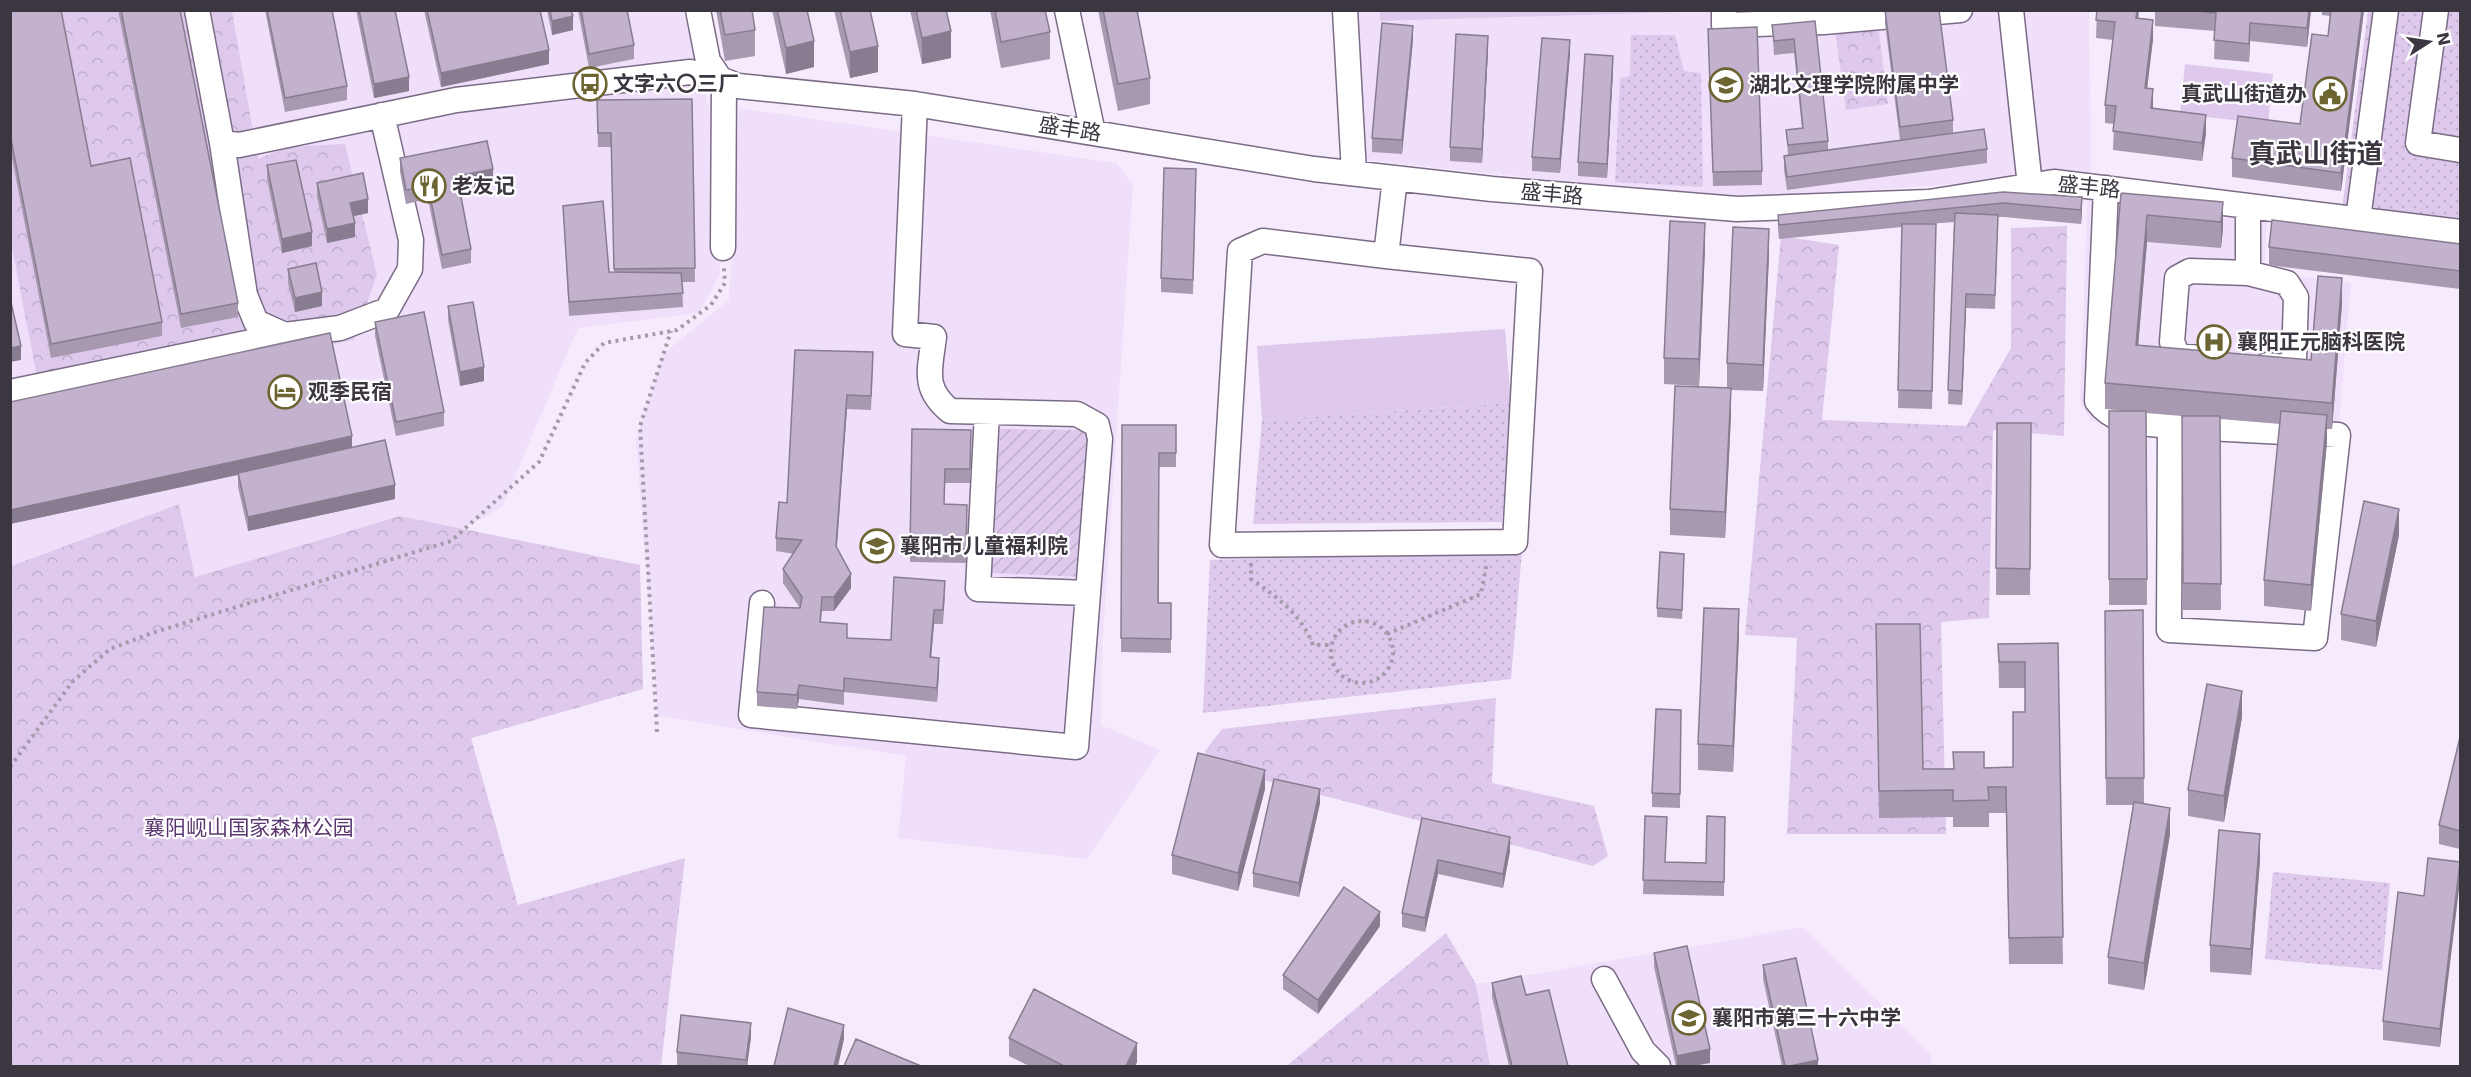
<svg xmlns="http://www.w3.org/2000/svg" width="2471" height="1077" font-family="'DejaVu Sans','Noto Sans SC',sans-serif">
<defs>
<pattern id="grass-dots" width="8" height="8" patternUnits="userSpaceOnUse" patternTransform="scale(1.5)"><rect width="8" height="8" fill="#dec9ed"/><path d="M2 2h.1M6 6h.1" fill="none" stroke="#bfadcc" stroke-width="1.8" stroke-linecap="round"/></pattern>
<pattern id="forest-crowns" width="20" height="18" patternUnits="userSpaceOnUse" patternTransform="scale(1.5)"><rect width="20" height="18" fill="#dec9ed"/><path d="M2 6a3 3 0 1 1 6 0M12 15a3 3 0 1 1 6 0" fill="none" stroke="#bfadcc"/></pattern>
<pattern id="garden-furrows" width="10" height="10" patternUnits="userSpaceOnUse" patternTransform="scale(1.5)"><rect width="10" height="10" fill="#dec9ed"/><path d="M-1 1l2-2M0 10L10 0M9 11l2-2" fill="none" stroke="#bfadcc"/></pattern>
</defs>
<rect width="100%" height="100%" fill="#f5ebfc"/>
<path fill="#efdffb" d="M11,11H683L712,119L720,274L699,313L578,328L502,507L462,529L400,516L194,577L178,504L11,566Z
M1358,11H2089L2091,174L1738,200L1367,160Z
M739,108L1116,163L1133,184L1102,651L1101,725L1160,750L1087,859L898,838L906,756L658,716L636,440L663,354L729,300Z
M2088,186L2268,208L2264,271L2351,283L2338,435L2150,432L2091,421L2080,401Z
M1804,927L1929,1052L1933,1066H1490L1476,984Z"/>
<path fill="url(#grass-dots)" d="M2368,11H2460V232L2341,217Z
M1631,35H1675L1684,71L1701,73L1703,187L1615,182L1620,78L1630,76Z
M1511,403L1502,522L1253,524L1262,420Z
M1522,551L1511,679L1203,713L1210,560Z
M2273,872L2390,883L2382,970L2265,959Z"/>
<path fill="url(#forest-crowns)" d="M10,11H232L258,159L287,147L345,144L377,275L354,340L41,398L11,242Z
M1878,24L1888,104L1846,110L1835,30Z
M2067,226L2064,436L1993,430L1989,618L1941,622L1946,834H1787L1797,638L1745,635L1781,236L1839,245L1822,420L1966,426L2011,348V228Z
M179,504L195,577L400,516L640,565L643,689L471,738L518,905L685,858L661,1066H11V566Z
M1496,698L1492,783L1594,806L1608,856L1593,866L1213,767L1205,751L1222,729Z
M1446,933L1476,984L1490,1066H1287Z"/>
<path fill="url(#garden-furrows)" d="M1000,429L1088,430L1083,577L992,573Z"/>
<path fill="#dec9ed" d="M1380,10L1712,11L1380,21Z
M2185,64L2273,74L2268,124L2180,114Z
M1505,329L1511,403L1262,420L1257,346Z"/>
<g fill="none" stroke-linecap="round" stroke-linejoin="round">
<g stroke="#7b6c85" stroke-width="27">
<path id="minor" d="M197,10L222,143
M698,10L708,61L720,79L738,86L915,104L1314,169L1492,189L1737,209L1929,202L2054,182L2460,232
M1067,10L1093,133
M1345,10L1354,173
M1724,10V25L1824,22L1960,10
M2011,10L2030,186
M2436,10L2418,143L2460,150
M382,115L411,240L410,269L387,310L340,328L285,335L256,322L245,295L222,143L239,145L456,100L690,72L720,79
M2106,188L2097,401C2116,426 2141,422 2170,426L2169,630L2315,638L2338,435L2170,426
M2358,219L2386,10
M723,248L724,81
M1386,256L1263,241L1240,251L1222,545L1515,542L1530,271L1386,256L1395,178
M2248,273L2287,283L2296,297L2294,360L2283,367L2267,365
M2202,358L2178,356L2172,342L2177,278L2190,271L2248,273V206
M10,392L285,335
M987,412L978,589L1088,593
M762,603L751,715L1076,747L1100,439L1097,425L1077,414L950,411C922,388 930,370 934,337L905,334L915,104
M1604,979L1643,1051L1658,1066"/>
</g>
<path stroke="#a39ba9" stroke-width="4" stroke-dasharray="3 4.5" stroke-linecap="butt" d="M1251,563V579C1277,597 1301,614 1313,645H1331
M1331 652a31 31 0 1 1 62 0a31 31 0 1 1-62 0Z
M1387,634L1481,594L1487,562
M657,732L640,426L671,331
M10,767L73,681L110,649L152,633L451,541L539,462L585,363L604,343L677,330L711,305L725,283L724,268"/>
<use href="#minor" stroke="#fff" stroke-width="24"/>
</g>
<path fill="#a799b0" d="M10,10L91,166L162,322V336L51,358L10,148Z
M118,10H180L238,303V317L181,328Z
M265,10H332L347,86V100L285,112Z
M356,10H395L409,91L374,98Z
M424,10H540L549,64L441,87Z
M547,10H571L573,30L552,35Z
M578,10H627L634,45V59L589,68Z
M716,10H752L755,30V56L725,61Z
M772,10H807L814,67L786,74Z
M834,10H870L878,72L850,78Z
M910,10H946L951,58L922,64Z
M990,10H1045L1050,32V59L1001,68Z
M1098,10H1137L1150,78V104L1118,111Z
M1885,10L1953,120V133L1987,149V163L1787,190L1784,170V156L1788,155L1786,130L1802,128L1794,53L1774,55L1772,25L1815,21L1828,141V150L1900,140L1885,24Z
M2097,10H2139L2138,19L2153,39L2147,88L2153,108L2206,133L2202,161L2113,150L2114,124L2105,123V105L2113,40L2096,38Z
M2155,10H2311L2307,47L2250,41L2249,62L2214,59L2215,31L2155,26Z
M2322,10H2364L2341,191L2232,177V158L2300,124L2328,36L2330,16L2322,15Z
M1708,29L1762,171V185L1713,186Z
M1413,40L1402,154L1372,152V138Z
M1488,50L1482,163L1450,161V147Z
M1570,54L1560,173L1532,171V157Z
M1613,70L1607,178L1578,176V162Z
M692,99L695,282H682L683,307L569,316L563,206L609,272H614L611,147H598L597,100Z
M400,158L493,183L460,190L471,249V263L442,269L428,199L406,204L400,172Z
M267,165L312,246L282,253L267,179Z
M317,183L368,213L353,216L355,237L327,243L317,197Z
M1196,183L1193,294L1161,292V278Z
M2121,193L2223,202V228L2221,248L2147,242L2138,345L2311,360L2342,304L2332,429H2327V442L2311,611L2264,606V580L2280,424L2220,419L2221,610H2183L2182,416L2146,413L2147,605H2109V411H2125L2105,409V383Z
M2082,197V211L2081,224L2004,217H1998L1995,309L1966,308L1962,405L1948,404L1954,222L1928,224H1936L1932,409L1898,408L1902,227L1779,239L1778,229V215Z
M2460,244V289L2269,265V247Z
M1705,249L1699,386L1664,384V358Z
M1769,255L1763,391L1731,390V415L1725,538L1670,535V509L1727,388V363Z
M288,269L322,306L295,312L288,283Z
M448,306L484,381L460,386L448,320Z
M375,322L444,412V426L396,436L375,336Z
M795,350L873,366L871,410L847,409L836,547L851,588L834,611H822L821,622L847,638L891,640L945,595L943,624H934L931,657L939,672L937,702L844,692V705L799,699L797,709L757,706V692L800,608L783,583V569L794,554L776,551V538L787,503Z
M10,402L352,448L395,499L248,531L238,487V475L10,524Z
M1997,423H2031L2030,595H1996Z
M1122,425H1176V467H1159V603H1171V653L1121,652Z
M912,429L971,430L970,483H945L944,504L967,505L966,563L910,562Z
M2399,535L2376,647L2341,640V614Z
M1684,564L1682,619L1657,617V608Z
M2143,610L2144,803L2170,834L2144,990L2108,984V957L2133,805H2106L2105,611Z
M1876,624L1923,769L2013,767L2025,712V688H1999L1998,644L2058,643L2063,964H2009L2006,813H1989V827H1953V817L1879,818Z
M1739,636L1733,772L1698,770V744Z
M1681,710L1680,808L1652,807V793Z
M2242,717L2224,822L2188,816V790Z
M2460,737V849L2439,844V825Z
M1265,789L1238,891L1172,874V855Z
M1320,803L1299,897L1253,887V873Z
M1645,816L1666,862L1706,863L1725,817L1724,896L1643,894Z
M1422,818L1510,851L1503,888L1438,874L1425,932L1402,927V913Z
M2260,860L2251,975L2210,972V945Z
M2460,862L2440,1047L2383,1040V1021L2424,896Z
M1380,926L1318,1014L1283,989V975Z
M1654,953L1710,1063L1692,1066H1676L1654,967Z
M1763,965L1818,1066H1782L1763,979Z
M1492,983L1526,995L1568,1066H1509L1492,997Z
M751,1037L747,1066H677V1052Z
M1009,1038L1137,1062L1135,1066H1029L1009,1056Z"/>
<path fill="#887d90" d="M2137,10H2139L2136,37V18Z
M2309,10H2311L2307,47V28Z
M2362,10H2364L2341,191V173Z
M573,16V30L552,35V21Z
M2153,20V39L2145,106V88Z
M2250,23V41L2249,62V44Z
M1413,26V40L1402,154V140Z
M951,31V58L922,64V38Z
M1488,36V50L1482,163V149Z
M1570,40V54L1560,173V159Z
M814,41V67L786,74V48Z
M878,46V72L850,78V52Z
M549,50V64L441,87V73Z
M1613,56V70L1607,178V164Z
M409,77V91L374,98V84Z
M2153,89V107L2151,126V108Z
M2206,115V133L2202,161V143Z
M493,169V183L457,190V176Z
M2082,197V211L2081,224V210Z
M368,199V213L350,217V203Z
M2223,202V228L2221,248V222Z
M2147,215V242L2136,371V345Z
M355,223V237L327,243V229Z
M1705,223V249L1699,386V359Z
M1769,229V255L1763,391V365Z
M312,232V246L282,253V239Z
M2342,278V304L2332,429V403Z
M322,292V306L295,312V298Z
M1966,294V308L1962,405V391Z
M21,346V360L10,362V348Z
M484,367V381L460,386V372Z
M1731,388V415L1725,538V512Z
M847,395V409L836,560V546Z
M2327,415V442L2311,611V585Z
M352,436V450L10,524V510Z
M395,485V499L248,531V517Z
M2399,509V535L2376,647V621Z
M851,574V588L834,611V597Z
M1739,609V636L1733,772V746Z
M934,610V624L930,671V657Z
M939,658V672L937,702V688Z
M799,685V699L797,709V695Z
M2242,691V717L2224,822V796Z
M1265,770V789L1238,891V873Z
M1320,789V803L1299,897V883Z
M2170,808V834L2144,990V963Z
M2260,834V860L2251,975V949Z
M1510,837V851L1503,888V874Z
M1438,860V874L1425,932V918Z
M2460,863V881L2440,1047V1029Z
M1380,912V926L1318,1014V1000Z
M751,1023V1037L747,1066H746Z
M844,1025V1039L838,1066H834Z
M1137,1043V1062L1135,1066H1126Z
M1710,1049V1063L1692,1066H1677V1056Z
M1818,1060V1066H1790Z"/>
<path fill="#c2b2cd" stroke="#887d90" stroke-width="1.5" d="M10,10H61L91,166L130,158L162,322L51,344L10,134Z
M121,10H180L238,303L181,314Z
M267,10H332L347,86L285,98Z
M359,10H395L409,77L374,84Z
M427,10H540L549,50L441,73Z
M550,10H571L573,16L552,21Z
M581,10H627L634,45L589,54Z
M720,10H752L755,30L725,35Z
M777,10H807L814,41L786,48Z
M840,10H870L878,46L850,52Z
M916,10H946L951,31L922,38Z
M995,10H1045L1050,32L1001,42Z
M1103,10H1137L1150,78L1118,84Z
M1885,10H1939L1953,120L1900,127Z
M2097,10H2137L2136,18L2153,20L2145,88L2153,89L2151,108L2206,115L2202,143L2113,131L2116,106L2105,105L2115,22L2096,20Z
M2188,10H2309L2307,28L2250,23L2249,44L2214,40L2216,13Z
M2331,10H2362L2341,173L2232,158L2238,116L2300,124L2312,34L2328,36Z
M1815,21L1828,141L1788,145L1786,130L1803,128L1794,39L1774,41L1772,25Z
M1382,23L1413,26L1402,140L1372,138Z
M1757,27L1762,171L1713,172L1708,29Z
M1456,34L1488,36L1482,149L1450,147Z
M1542,38L1570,40L1560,159L1532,157Z
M1585,54L1613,56L1607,164L1578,162Z
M692,99L695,268L614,269L611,133H598L597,100Z
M1984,129L1987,149L1787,177L1784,156Z
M487,141L493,169L457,176L471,249L442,255L428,186L406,190L400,158Z
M296,160L312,232L282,239L267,165Z
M1164,168L1196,169L1193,280L1161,278Z
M363,173L368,199L350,203L355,223L327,229L317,183Z
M2003,192L2082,197L2081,210L2004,203L1779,225L1778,215Z
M2121,193L2223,202L2221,222L2147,215L2136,345L2311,360L2318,276L2342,278L2332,403L2105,383Z
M603,201L609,272L681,273L683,293L569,302L563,206Z
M1955,213L1998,215L1995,295L1966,294L1962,391L1948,390Z
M2272,220L2460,244V271L2269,247Z
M1670,221L1705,223L1699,359L1664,358Z
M1902,224H1936L1932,391L1898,390Z
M1733,227L1769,229L1763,365L1727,363Z
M316,263L322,292L295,298L288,269Z
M10,298L21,346L10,348Z
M473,302L484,367L460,372L448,306Z
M424,312L444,412L396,422L375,322Z
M330,333L352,436L10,510V402Z
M795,350L873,352L871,396L847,395L836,546L851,574L834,597H822L820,622L847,624V638L891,640L894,577L945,581L943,610H934L930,657L939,658L937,688L844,678V691L799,685L797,695L757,692L764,607L800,608L802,597L783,569L802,540L776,538L779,502L787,503Z
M1675,386L1731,388L1725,512L1670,509Z
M2109,411H2146L2147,579H2109Z
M2281,411L2327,415L2311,585L2264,580Z
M2182,416H2220L2221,584L2183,583Z
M1997,423H2031L2030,569L1996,568Z
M1122,425H1176V453H1159L1158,603H1171V639L1121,638Z
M912,429L971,430L970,469H945L944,504L967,505L966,549L910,548Z
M385,440L395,485L248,517L238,473Z
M2364,501L2399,509L2376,621L2341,614Z
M1660,552L1684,554L1682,610L1657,608Z
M1704,608L1739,609L1733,746L1698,744Z
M2143,610L2144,778H2106L2105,611Z
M1876,624H1920L1923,769H1954L1953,752H1984V768L2013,767V712H2025V662H1999L1998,644L2058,643L2063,937L2009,938L2006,787H1988L1989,800L1953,801V790L1879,791Z
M2207,684L2242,691L2224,796L2188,790Z
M1656,709L1681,710L1680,794L1652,793Z
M2460,737V831L2439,825Z
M1198,753L1265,770L1238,873L1172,855Z
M1274,779L1320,789L1299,883L1253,873Z
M2134,802L2170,808L2144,963L2108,957Z
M1645,816L1667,817L1665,862L1706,863L1707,816L1725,817L1724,882L1643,880Z
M1422,818L1510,837L1503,874L1438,860L1425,918L1402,913Z
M2219,830L2260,834L2251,949L2210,945Z
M2428,858L2460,862L2440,1029L2383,1021L2398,892L2424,896Z
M1344,887L1380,912L1318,1000L1283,975Z
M1687,946L1710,1049L1677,1056L1654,953Z
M1796,958L1818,1060L1790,1066H1785L1763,965Z
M1521,976L1526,995L1549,990L1568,1066H1512L1492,983Z
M1034,989L1137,1043L1126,1066H1064L1009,1038Z
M788,1008L844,1025L834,1066H774Z
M681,1015L751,1023L746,1060L677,1052Z
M856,1039L921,1066H844Z"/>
<defs>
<g id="bus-ring" transform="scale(1.725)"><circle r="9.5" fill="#fff" stroke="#6c6431" stroke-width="1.5"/><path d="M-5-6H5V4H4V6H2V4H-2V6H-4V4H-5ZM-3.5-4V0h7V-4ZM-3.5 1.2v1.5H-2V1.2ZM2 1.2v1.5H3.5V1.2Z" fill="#6c6431"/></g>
<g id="school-ring" transform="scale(1.725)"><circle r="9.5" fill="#fff" stroke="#6c6431" stroke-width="1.5"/><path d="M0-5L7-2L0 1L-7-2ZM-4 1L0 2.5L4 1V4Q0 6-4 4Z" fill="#6c6431"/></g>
<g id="civic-ring" transform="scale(1.725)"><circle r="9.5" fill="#fff" stroke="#6c6431" stroke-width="1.5"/><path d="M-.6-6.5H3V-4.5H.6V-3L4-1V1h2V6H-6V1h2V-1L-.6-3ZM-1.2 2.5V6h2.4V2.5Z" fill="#6c6431"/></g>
<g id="restaurant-ring" transform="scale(1.725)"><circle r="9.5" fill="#fff" stroke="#6c6431" stroke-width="1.5"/><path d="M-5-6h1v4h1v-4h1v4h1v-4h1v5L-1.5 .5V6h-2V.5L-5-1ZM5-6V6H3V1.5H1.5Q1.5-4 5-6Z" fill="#6c6431"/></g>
<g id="hospital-ring" transform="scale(1.725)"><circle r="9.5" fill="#fff" stroke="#6c6431" stroke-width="1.5"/><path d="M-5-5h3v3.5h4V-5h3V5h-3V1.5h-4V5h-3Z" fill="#6c6431"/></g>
<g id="hotel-ring" transform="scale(1.725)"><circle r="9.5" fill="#fff" stroke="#6c6431" stroke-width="1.5"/><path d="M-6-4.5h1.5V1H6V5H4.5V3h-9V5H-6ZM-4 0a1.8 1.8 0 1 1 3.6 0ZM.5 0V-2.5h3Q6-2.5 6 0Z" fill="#6c6431"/></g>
</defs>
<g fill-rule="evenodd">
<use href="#bus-ring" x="590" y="84"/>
<use href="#school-ring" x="1726" y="85"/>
<use href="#civic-ring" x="2330" y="94"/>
<use href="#restaurant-ring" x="429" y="186"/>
<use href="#hospital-ring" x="2214" y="342"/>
<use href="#hotel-ring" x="285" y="392"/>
<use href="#school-ring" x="877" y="546"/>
<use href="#school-ring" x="1689" y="1018"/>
</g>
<g text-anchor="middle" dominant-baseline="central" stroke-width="4.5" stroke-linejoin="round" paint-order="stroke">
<g font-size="21" font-weight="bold" fill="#3c3641" stroke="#fff" text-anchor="start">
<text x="613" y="84">文字六〇三厂</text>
<text x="1749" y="85">湖北文理学院附属中学</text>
<text x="2307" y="94" text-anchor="end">真武山街道办</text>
<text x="452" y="186">老友记</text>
<text x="2237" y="342">襄阳正元脑科医院</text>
<text x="308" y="392">观季民宿</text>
<text x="900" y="546">襄阳市儿童福利院</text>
<text x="1712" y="1018">襄阳市第三十六中学</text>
</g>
<g font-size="21" fill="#3c3641" stroke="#fff">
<text transform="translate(1070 129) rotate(9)">盛丰路</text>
<text transform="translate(2089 187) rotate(6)">盛丰路</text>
<text transform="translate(1552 194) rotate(5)">盛丰路</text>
</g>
<g font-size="21" fill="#5a376f" stroke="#fff">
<text x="249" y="828">襄阳岘山国家森林公园</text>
</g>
<g font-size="27" font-weight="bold" fill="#3c3641" stroke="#fff">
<text x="2316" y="153">真武山街道</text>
</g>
</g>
<rect width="2471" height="1077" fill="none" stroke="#3c3641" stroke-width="24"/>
<g transform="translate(2429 42) rotate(78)" stroke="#ffffff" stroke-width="4.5" paint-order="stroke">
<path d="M0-4.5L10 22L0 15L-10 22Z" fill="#3c3641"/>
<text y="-9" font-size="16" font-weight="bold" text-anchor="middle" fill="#3c3641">N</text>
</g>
</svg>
